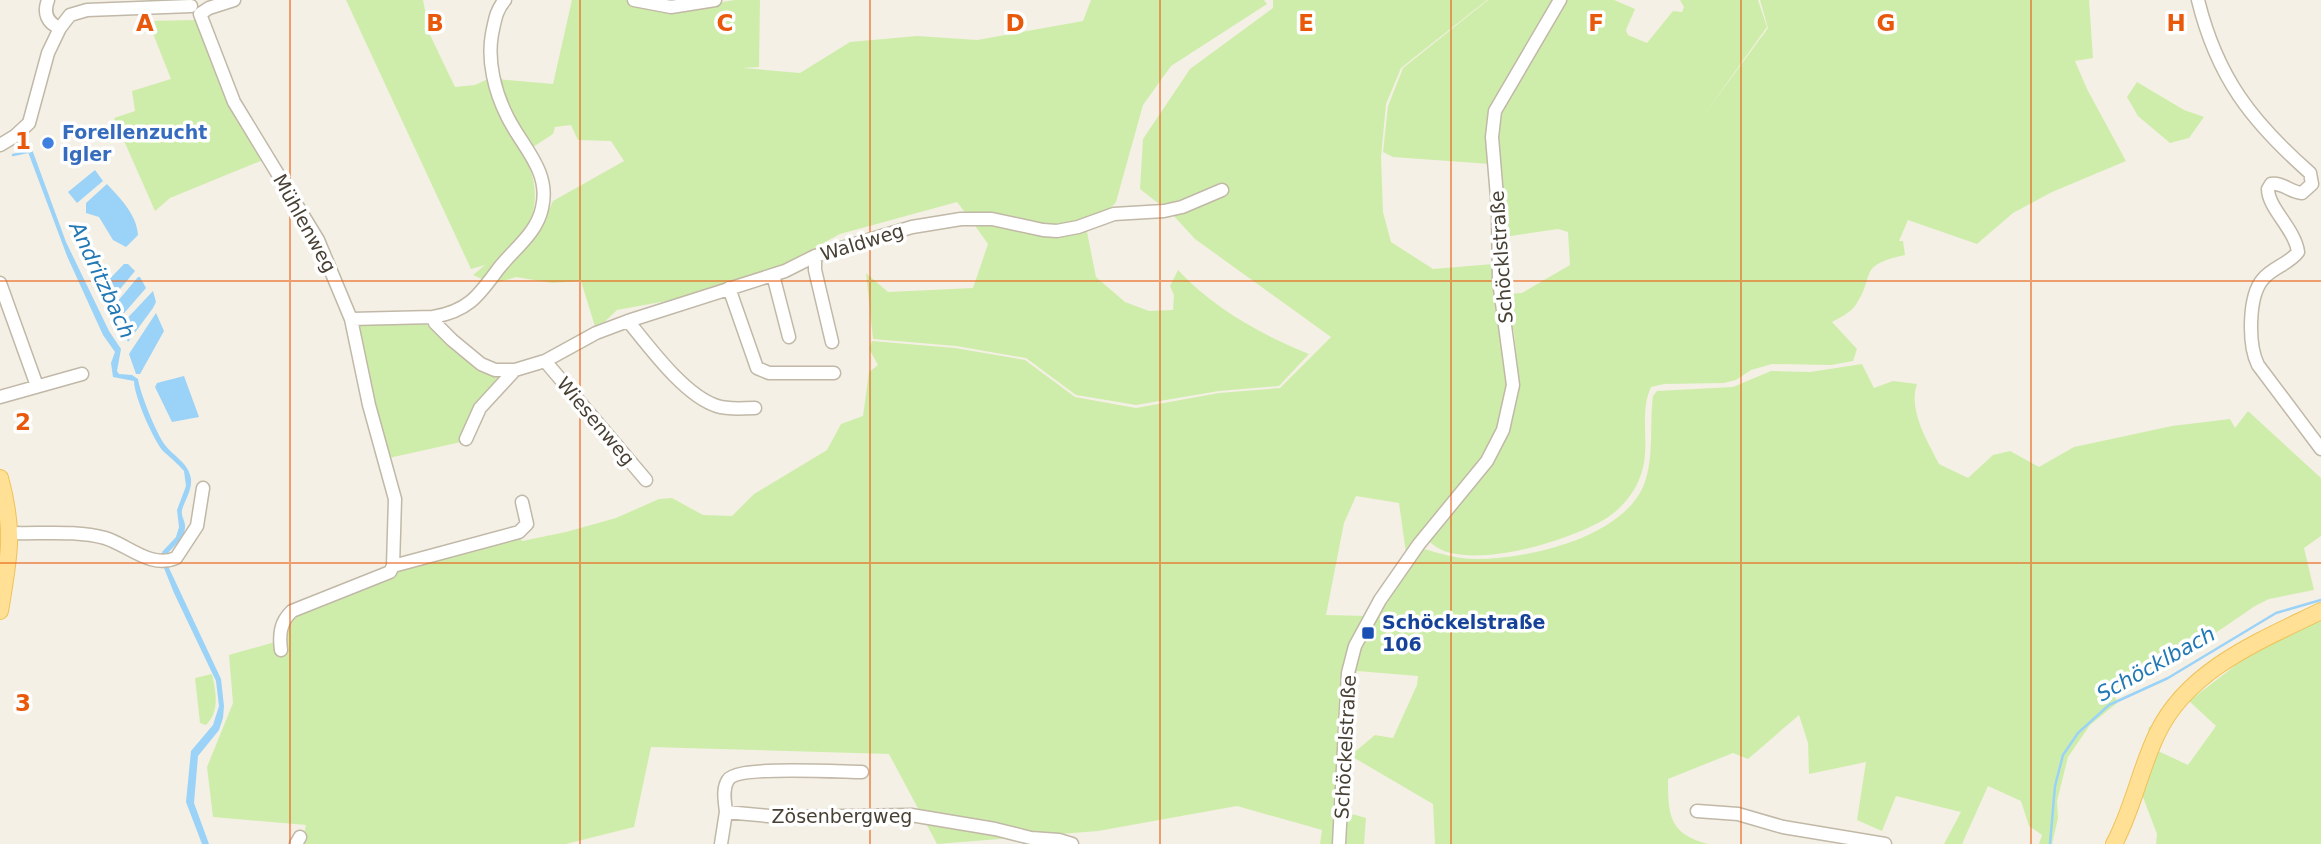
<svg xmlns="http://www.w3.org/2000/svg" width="2321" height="844" font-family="'DejaVu Sans',sans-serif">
<rect width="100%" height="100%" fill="#f4f0e5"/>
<path fill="#cfedaa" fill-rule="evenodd" d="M346,0H423L430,35L455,87L475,85L488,79C490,87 491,97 495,106C517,154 548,169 529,228L542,224L553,201L624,161L611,141L578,140L571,125L555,127L553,134L533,147L512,117L496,79L553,84L572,0H626L659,9L673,10L735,0H760L759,67L743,68L800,73L850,42L917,36L977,40L1083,21L1091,0H1264L1267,4L1171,66L1143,105L1116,202L1108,211L1054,228L967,215L957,202L840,234L783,265L683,298L617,310L596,330L581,281L552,283L516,277L493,284L473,275L485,265L471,269Z
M1273,0H1487L1401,68L1386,104L1381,157L1383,212L1391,242L1433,269L1493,264L1495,309L1507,374L1504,404L1494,436L1481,460L1406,553L1399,503L1356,496L1344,523L1326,615L1365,616L1374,623L1420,552L1424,549C1441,554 1459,559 1477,559C1528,559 1620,538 1643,487C1655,459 1649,425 1653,396L1657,391L1733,387L1771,371L1810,372L1862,364L1874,388L1893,381L1917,384C1908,410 1927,440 1939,464L1968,478L1993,455L2010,451L2039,467L2074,447L2172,426L2230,419L2235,428L2248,411L2321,478V536L2304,548L2314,590L2269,599L2255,606L2176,660L2115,696L2117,703L2090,725L2068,757L2057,801L2058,818L2052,844H2039L2042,835L2029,826L2021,801L1988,786L1962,844H1944L1961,812L1896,796L1882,831L1857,820L1866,762L1809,774L1808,743L1799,715L1748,759L1733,753L1668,779C1668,815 1669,834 1708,844H1435L1433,804L1351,756L1345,812L1366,818L1364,844H1320L1322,830L1237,806L1098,831L937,844L889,754L651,747L634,827L566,844H304L302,842L306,825L213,817L207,767L233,703L229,655L282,640L291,616C326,598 378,590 406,566L519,537L522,541L566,532L616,518L659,499L672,498L703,515L732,516L754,494L827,450L841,424L863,416L869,372L878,365L869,349L872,341L955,348L1025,360L1075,397L1136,408L1219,393L1280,388L1331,337L1195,239L1172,214L1140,189L1143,139L1190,69L1273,8ZM1357,671L1418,676L1417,685L1393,738L1375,735L1351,755L1352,702Z
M1488,0H1555L1499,91L1490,109V164L1393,157L1383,152L1388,106L1403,68Z
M1566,0H1614L1635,9L1626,30L1628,35L1647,43L1673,11L1682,12L1684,7L1680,0H1758L1767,27L1706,112L1768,28L1760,0H2089L2093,58L2075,61L2087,89L2126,161L2052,192L2013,213L1977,244L1908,220L1899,241H1903L1905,255C1855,266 1877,275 1855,306C1850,313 1839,318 1832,322L1857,349L1853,361L1831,365L1772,364L1751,370L1736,380L1724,383L1664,384L1651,387C1638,415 1652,448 1640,477C1635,492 1623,506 1611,515C1579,539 1458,577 1428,540L1510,423L1519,383L1514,332L1509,316L1508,294L1522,293L1570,265L1568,232L1558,229L1504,237L1498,144L1502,108Z
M196,20L263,160L170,198L155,211L114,118L135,111L132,91L171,79L148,21Z
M2137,82L2184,110L2204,117L2189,138L2170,143L2138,116L2127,97Z
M971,220L1086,227L1096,277L1125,302L1149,311L1173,310L1174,295L1170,286L1178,270C1213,308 1262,335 1309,354L1279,386L1219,391L1136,405L1076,395L1026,358L956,346L873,339L866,273L888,292L973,288L988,244Z
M417,320L433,328L494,373L502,381L461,442L389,458L384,445L357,324Z
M2321,616V844H2156L2157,834L2141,792L2149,726L2158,740V751L2188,765L2216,726L2189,701L2249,655Z
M212,674C216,692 220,711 206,725L200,723L195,678Z"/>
<path fill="#9bd2f7" d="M26,133L66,242L109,331L121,349L117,371L119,374L132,375L138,379C140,393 156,433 165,445C173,456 189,463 191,479C192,490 185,500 182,510C181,517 185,520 185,526C186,536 174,546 168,553L169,568L221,679L224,706L223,718L219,730L198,756L194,803L209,844H202L186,802L191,751L213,725L219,706L216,681L174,593L164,568L162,552L176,537L179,527L177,510L186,486L184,471C178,464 171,458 164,452C154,442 134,396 134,381L113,377L111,363L115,352L103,335L67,256L22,136Z
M95,170L103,181L77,203L68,192Z
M107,184C120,198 137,215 138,235L126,247L113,240L99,217L86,213V203Z
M124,264H128L135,271L111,300L102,287Z
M138,277H140L146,288L119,319L112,308Z
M153,291L156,302L153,308L128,342L120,326Z
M156,313L164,331L140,374H136L129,354Z
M184,376L199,417L172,422L155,387L157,383Z"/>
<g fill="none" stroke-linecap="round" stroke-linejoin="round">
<path stroke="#9bd2f7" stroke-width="2.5" d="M13,155L27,152
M2050,844L2055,786L2063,755L2078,733L2109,705L2168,678L2276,613L2321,600"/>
<g stroke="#c1b8a7" stroke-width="15">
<path id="minor" d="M48,0C43,13 47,23 60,28
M634,0L671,7L715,0
M2198,0C2217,77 2251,121 2310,173L2312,184L2302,193C2290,192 2282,182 2271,184L2268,189C2268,208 2295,229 2298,252C2289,264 2273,267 2263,279C2248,296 2248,345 2258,365L2321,449
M200,14L234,102L318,240L351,319L369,405L395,499L393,566L390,572L292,611C280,622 279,635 281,650
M200,14L209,8L234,0
M0,145L15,136L29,123L48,53L60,28L70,15L87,10L191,6
M815,256V270L832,342
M773,275L789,337
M0,283L37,386
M729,288L757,368L769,373H834
M433,317C469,311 479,295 499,268C514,249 537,233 542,208C551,171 522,147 507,116C495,92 487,61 492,34C495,20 496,10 505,0
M351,319L433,317L435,323L452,340L481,364L495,370H515L545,361L596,333L628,321L785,271L815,256L912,227L961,219H992L1043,230L1057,231L1078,227L1114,214L1164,211L1182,207L1222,190
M628,321C650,348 685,396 717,406C730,410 742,408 755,408
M545,361L646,480
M0,397L82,374
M466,439L480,408L515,370
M11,533C41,534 76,530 105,538C128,545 151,569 176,558L197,526L203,488
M393,566L519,532L527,524L522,502
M1697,811L1738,814L1783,827L1885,844
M726,812C725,802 722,789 728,780C737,765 842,772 862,772
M296,844L300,837
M721,844L726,812L779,817L911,815L995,829L1031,838L1059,840L1072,844
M1339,844L1348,673L1355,646L1380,600L1419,544L1487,461L1503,430L1513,385L1499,281L1498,209L1492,137L1495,111L1560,0"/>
</g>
<g stroke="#efc258" stroke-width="18">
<path id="major" d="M0,478C15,532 9,557 0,611
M2114,844C2133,809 2140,769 2157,734C2188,669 2260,641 2321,611"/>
</g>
<use href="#minor" stroke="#fff" stroke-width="12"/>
<use href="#major" stroke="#ffe094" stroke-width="16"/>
</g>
<path fill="none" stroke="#e8590c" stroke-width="2" stroke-opacity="0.55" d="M290,0V844M580,0V844M870,0V844M1160,0V844M1451,0V844M1741,0V844M2031,0V844M0,281H2321M0,563H2321"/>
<circle fill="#3f7fe0" stroke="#fff" stroke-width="2.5" cx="48" cy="143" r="7"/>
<rect fill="#1a4fb4" stroke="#fff" stroke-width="2.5" x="1361" y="626" width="14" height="14" rx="3.5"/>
<g text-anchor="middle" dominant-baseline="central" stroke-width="7" stroke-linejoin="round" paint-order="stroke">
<g font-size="19" font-weight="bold" fill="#366cbe" stroke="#fff" text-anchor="start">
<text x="62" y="132">Forellenzucht<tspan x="62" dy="22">Igler</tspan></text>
</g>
<g font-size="19" fill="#484034" stroke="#fff">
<text transform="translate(305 223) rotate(61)">Mühlenweg</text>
<text transform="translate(862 242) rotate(-17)">Waldweg</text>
<text transform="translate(1501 257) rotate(-94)">Schöcklstraße</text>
<text transform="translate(596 421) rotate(50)">Wiesenweg</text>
<text transform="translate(1345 747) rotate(-87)">Schöckelstraße</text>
<text x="842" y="816">Zösenbergweg</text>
</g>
<g font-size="19" font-weight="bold" fill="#164399" stroke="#fff" text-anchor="start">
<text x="1382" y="622">Schöckelstraße<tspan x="1382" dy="22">106</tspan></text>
</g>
<g font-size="21" font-style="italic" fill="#2178b5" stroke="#fff">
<text transform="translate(102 280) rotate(65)">Andritzbach</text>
<text transform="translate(2156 664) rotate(-29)">Schöcklbach</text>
</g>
</g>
<g font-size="23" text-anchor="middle" font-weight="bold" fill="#e8590c" stroke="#fff" stroke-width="7" stroke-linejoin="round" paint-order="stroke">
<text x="145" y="31">A</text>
<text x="435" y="31">B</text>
<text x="725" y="31">C</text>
<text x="1015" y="31">D</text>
<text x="1306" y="31">E</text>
<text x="1596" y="31">F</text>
<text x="1886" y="31">G</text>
<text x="2176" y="31">H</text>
<text x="23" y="149">1</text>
<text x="23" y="430">2</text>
<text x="23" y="711">3</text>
</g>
</svg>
